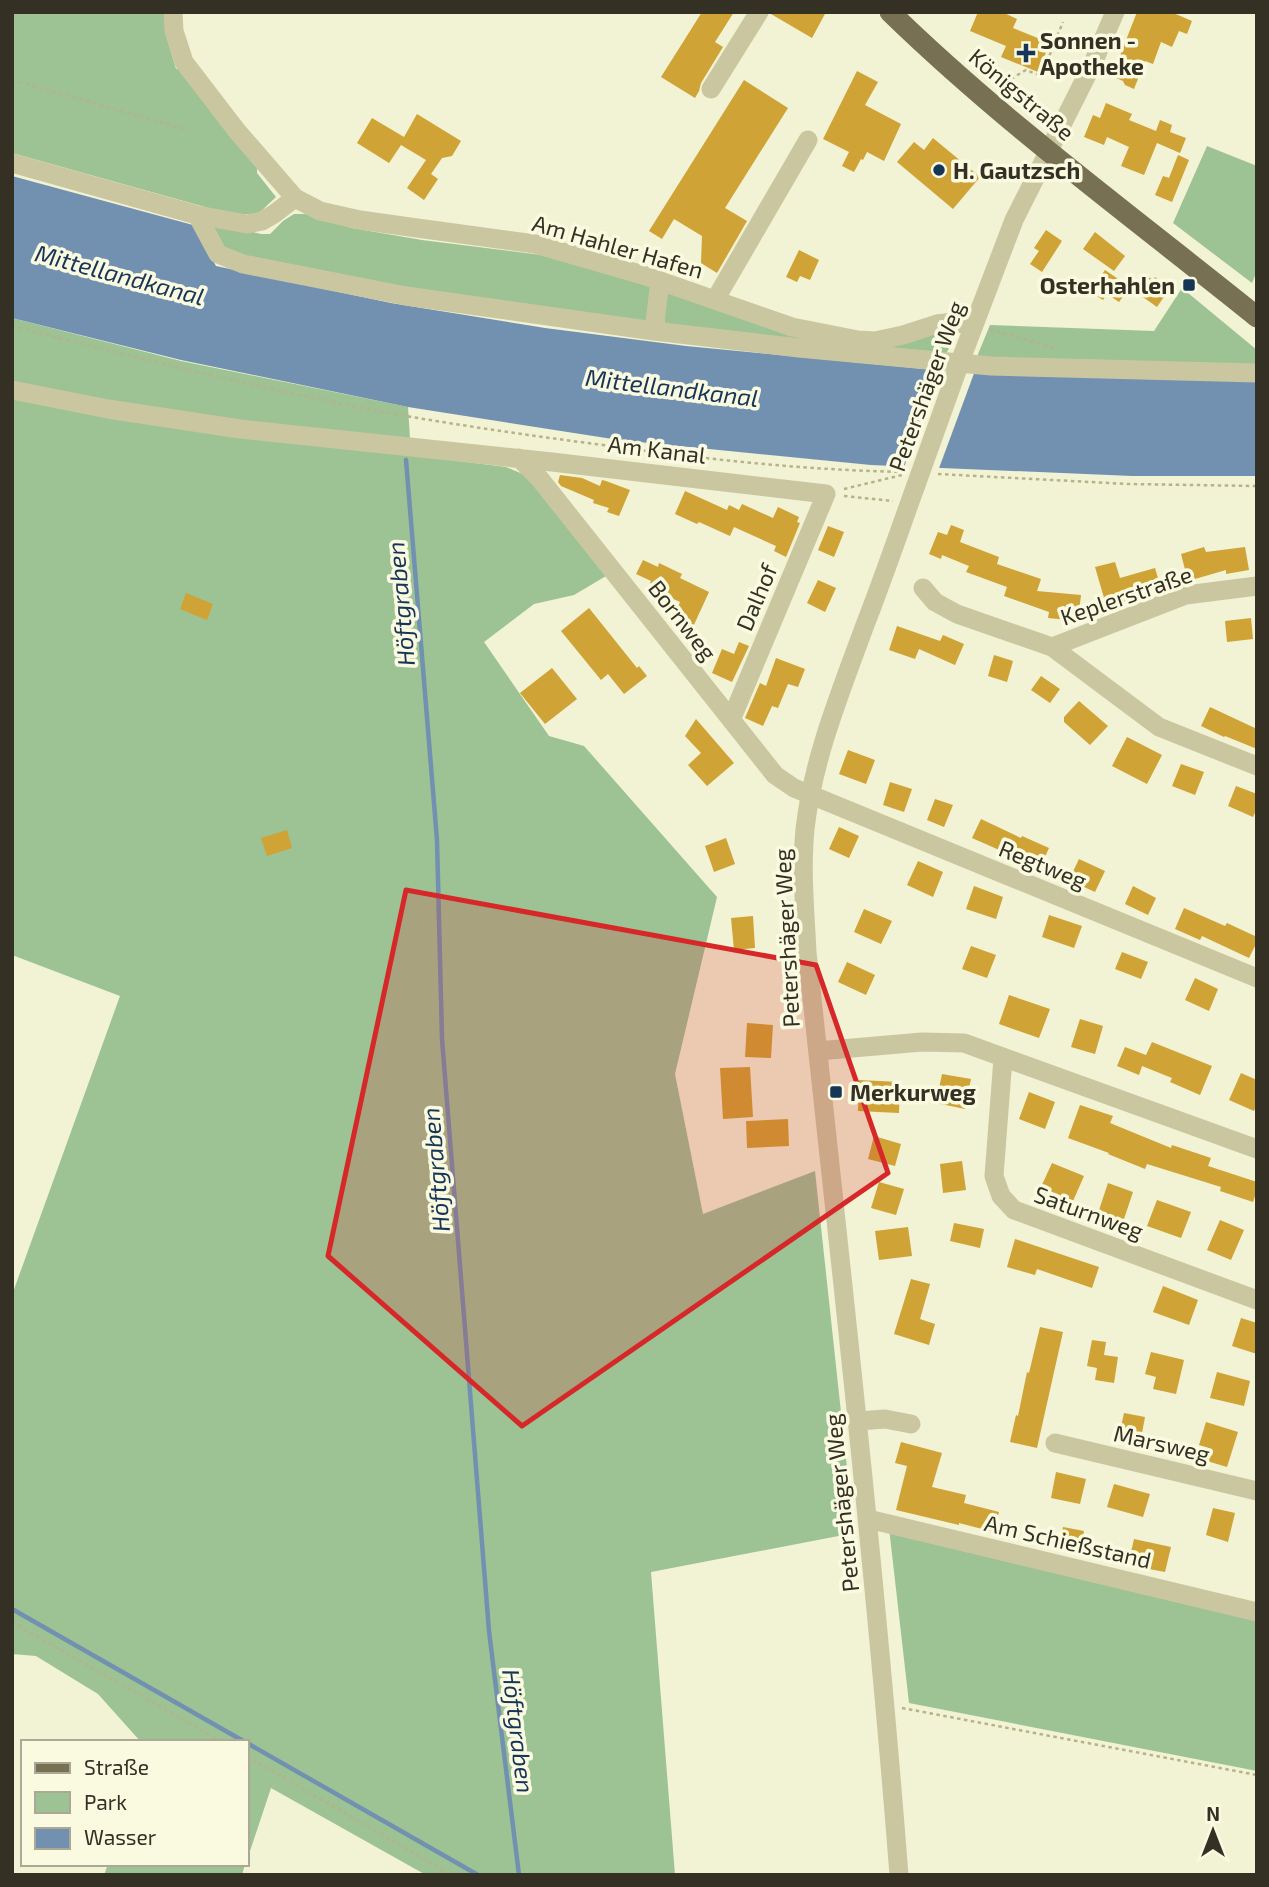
<svg xmlns="http://www.w3.org/2000/svg" width="1269" height="1887" font-family="'Exo 2',sans-serif">
<rect width="100%" height="100%" fill="#f2f2d4"/>
<path fill="#9dc294" d="M12,12H165C163,32 171,50 176,69L183,66L257,160V173L276,197L258,214H230L12,153Z
M1207,146L1257,166V271L1252,283L1173,223Z
M294,214H306L352,228L422,240L557,257L654,287L648,324L509,307L224,252L203,220L261,234H270L283,221Z
M1182,288L1257,350V366L976,359L990,325L1154,331Z
M666,290L815,340L945,332L954,338L944,358L670,330L663,320Z
M12,318L181,361L408,407L411,455L506,467L525,475L606,576L574,595L534,604L484,642L549,736L584,746L717,897L675,1074L703,1214L815,1171L854,1533L651,1572L675,1875H426L271,1788L247,1860V1742H141L98,1694L36,1656L12,1654V1295L120,996L12,955Z
M889,1528L1257,1618V1771L909,1703Z
M108,1864H245L242,1875H104Z"/>
<path fill="#7291b1" d="M12,176L193,225L216,266L391,303L545,328L686,346L935,370L1257,380V476H1132L871,465L619,440L408,407L181,360L12,318Z"/>
<path fill="#f2f2d4" d="M941,366L976,368L938,471L903,470Z"/>
<g fill="none" stroke-linecap="round" stroke-linejoin="round">
<path stroke="#7291b1" stroke-width="4.5" d="M406,460L437,840L442,1039L489,1631L519,1875
M12,1609L245,1742
M247,1743L478,1875"/>
</g>
<path fill="#cfa335" d="M702,12H734L715,42L723,47L701,83L699,91L695,98L661,77Z
M771,12H826L812,38L771,14Z
M978,12H1002L1017,19L1013,28L1050,43L1038,72L1001,57L1006,46L970,31Z
M1137,12H1171L1192,21L1187,34L1179,31L1172,47L1161,42L1153,64L1145,61L1134,89L1125,85L1123,81L1112,76Z
M857,71L878,82L865,105L901,124L884,161L867,152L863,160L861,159L854,172L842,166L849,152L823,139Z
M744,80L788,108L725,208L747,221L717,273L701,263L702,236L674,219L662,239L649,231Z
M1106,103L1132,114L1129,120L1156,131L1160,120L1172,125L1170,132L1186,138L1180,153L1157,143L1144,175L1121,166L1129,147L1107,137L1104,145L1084,137L1093,115L1100,118Z
M417,114L461,141L452,156L442,158L431,174L438,179L424,200L407,188L426,160L401,145L389,163L357,143L372,118L404,137Z
M933,138L980,177L953,209L897,162L914,142L924,150Z
M1178,155L1189,160L1172,202L1155,195L1163,176L1169,178Z
M1046,230L1062,241L1042,272L1030,264L1039,251L1034,248Z
M1095,232L1125,256L1114,271L1083,249Z
M799,250L819,260L810,280L800,276L797,282L786,277Z
M1105,270L1130,287L1119,302L1107,294L1103,300L1090,292Z
M1144,274L1153,280L1155,277L1170,288L1157,307L1133,290Z
M560,475L582,478L600,486L602,480L606,481L630,490L619,516L607,512L609,508L593,503L594,500L561,486L558,482Z
M685,491L727,510L729,505L739,510L742,504L773,518L778,507L799,517L797,522L800,523L786,557L774,551L776,546L734,527L730,536L699,522L697,524L675,514Z
M951,525L964,530L960,542L999,557L997,564L1041,579L1037,591L1081,595L1078,621L1048,618L1049,612L1004,596L1007,587L966,572L969,566L942,555L941,559L929,554L938,532L947,535Z
M828,526L844,532L834,557L818,550Z
M1204,547L1206,552L1245,547L1249,570L1226,574V570L1188,581L1181,554Z
M643,560L658,567L659,563L682,574L680,578L709,592L692,629L673,620L680,602L654,590L656,586L650,583L651,581L636,574Z
M1115,562L1120,578L1155,568L1161,588L1126,599L1127,602L1107,608L1095,567Z
M818,580L836,588L825,612L807,603Z
M186,593L213,604L207,620L180,609Z
M589,608L637,668L639,666L647,676L624,694L608,674L601,680L561,631Z
M1251,618L1253,639L1227,642L1225,621Z
M897,626L940,641L943,635L964,644L955,665L919,649L915,659L889,650Z
M739,642L749,646L732,682L712,673L722,649L734,654Z
M994,655L1013,661L1007,682L988,676Z
M776,658L805,669L798,687L788,684L778,708L772,706L763,726L745,718L760,683L766,686Z
M552,668L577,699L545,724L520,693Z
M1041,676L1060,689L1050,703L1031,690Z
M1079,701L1108,726L1090,745L1064,722V717Z
M1210,707L1257,729V749L1225,736L1224,737L1201,726Z
M696,719L734,763L707,786L688,765L701,753L685,736Z
M1127,737L1162,755L1147,784L1112,766Z
M848,750L875,760L866,784L839,774Z
M1181,764L1204,772L1195,795L1172,786Z
M890,782L912,789L904,812L883,805Z
M1236,786L1257,794V808L1253,817L1228,806Z
M935,799L953,805L944,827L927,820Z
M981,819L1021,838L1022,836L1049,848L1040,868L972,838Z
M839,827L859,836L849,858L829,849Z
M287,830L292,848L267,856L261,838Z
M726,838L735,864L714,872L705,846Z
M1079,859L1105,871L1095,892L1069,880Z
M918,861L943,872L933,897L907,885Z
M974,886L1003,897L996,919L966,909Z
M1133,886L1156,898L1148,915L1125,904Z
M1184,908L1225,926L1227,923L1257,937V942L1249,958L1202,936L1200,940L1175,929Z
M864,909L892,921L881,944L854,932Z
M1049,915L1082,926L1074,948L1042,937Z
M753,916L755,948L734,950L731,918Z
M971,946L996,955L987,978L962,969Z
M1122,952L1148,962L1141,979L1115,969Z
M847,962L875,975L866,995L838,982Z
M1195,978L1218,989L1209,1011L1185,1000Z
M1009,995L1050,1009L1039,1038L999,1024Z
M1080,1019L1103,1026L1095,1054L1071,1047Z
M747,1023L773,1025L771,1058L745,1057Z
M1152,1042L1212,1066L1200,1095L1170,1082L1172,1078L1142,1066L1139,1075L1117,1066L1125,1047L1146,1055Z
M750,1067L753,1117L723,1119L720,1068Z
M1241,1073L1257,1080V1104L1254,1111L1229,1100Z
M942,1074L971,1079L965,1109L936,1103Z
M859,1080L900,1082L899,1113L858,1111Z
M1029,1092L1055,1102L1045,1129L1019,1119Z
M1080,1105L1113,1116L1110,1123L1171,1148L1172,1145L1211,1158L1208,1166L1257,1182V1190L1253,1202L1220,1191L1221,1187L1147,1164L1145,1169L1108,1154L1109,1153L1068,1138Z
M788,1119L789,1146L747,1148L746,1121Z
M874,1136L901,1144L895,1166L868,1159Z
M962,1161L966,1190L943,1193L940,1164Z
M1052,1163L1084,1176L1073,1201L1041,1187Z
M879,1182L904,1189L896,1215L871,1208Z
M1108,1183L1133,1192L1123,1222L1098,1213Z
M1157,1200L1191,1212L1181,1238L1147,1226Z
M1220,1220L1244,1230L1231,1260L1207,1250Z
M954,1223L984,1229L980,1248L950,1241Z
M908,1227L912,1256L879,1260L875,1231Z
M1015,1239L1099,1267L1092,1288L1037,1269L1035,1275L1007,1267Z
M911,1279L930,1284L920,1319L935,1324L929,1345L894,1334Z
M1163,1286L1198,1300L1189,1325L1153,1312Z
M1241,1318L1257,1323V1354L1232,1346Z
M1040,1327L1063,1332L1037,1448L1010,1442L1016,1415L1018,1416L1027,1372L1029,1373Z
M1092,1340L1106,1342L1104,1355L1118,1357L1114,1383L1095,1380L1097,1368L1087,1366Z
M1151,1352L1184,1360L1176,1394L1153,1389L1156,1377L1145,1374Z
M1217,1372L1250,1381L1244,1406L1210,1398Z
M1124,1413L1145,1417L1140,1444L1118,1440Z
M1206,1422L1238,1432L1227,1467L1207,1461L1211,1449L1199,1445Z
M901,1442L942,1453L932,1487L966,1495L964,1503L999,1512L994,1532L959,1523V1525L896,1510L907,1466L895,1463Z
M1056,1472L1086,1479L1080,1504L1051,1498Z
M1114,1484L1150,1494L1143,1517L1107,1507Z
M1213,1508L1235,1513L1228,1542L1206,1535Z
M1063,1527L1084,1531L1080,1552L1059,1548Z
M1134,1539L1171,1547L1165,1572L1128,1565Z"/>
<g fill="none" stroke-linecap="round" stroke-linejoin="round">
<path stroke="#b6b28a" stroke-width="2.5" stroke-dasharray="3.5 3.5" stroke-linecap="butt" d="M12,80L185,129
M999,86L1026,70L1041,76L1063,22
M12,326C139,358 266,390 394,414C464,426 533,436 603,445C703,459 803,470 904,472
M990,329L1057,349
M938,474L1128,484L1257,486
M844,489L902,475
M844,496L893,501
M12,1622L222,1742
M902,1708L1257,1775
M247,1756L451,1875"/>
<path stroke="#cac7a0" stroke-width="19" d="M173,12L174,31L184,62L237,131L295,198L320,211L360,220L417,228L535,244L643,275L792,327L858,340L875,341L903,335L937,324L954,322L973,326
M711,89L759,12
M12,163L197,215L247,224L262,221L274,214L295,198
M197,215L218,254L243,264L406,296L654,331L799,348L991,366L1257,373
M715,300L808,140
M654,331L660,280
M963,354L1014,220L1093,63L1115,12
M12,390L108,409L240,429L552,462L826,494L731,720
M519,458L540,479L775,775L794,788L1257,978
M923,588L935,602L957,614L1052,647L1159,727L1257,766
M1052,647L1186,595L1257,586
M818,1051L922,1042L964,1043L1257,1149
M1003,1058L994,1176L1001,1196L1014,1210L1257,1300
M858,1421L885,1419L911,1424
M1055,1443L1257,1491
M868,1519L1257,1612
M899,1875C875,1566 840,1259 807,952C805,911 801,870 805,829C813,758 841,691 865,625C883,579 899,532 916,485"/>
<path stroke="#777053" stroke-width="21" d="M890,12C1004,123 1133,217 1257,317"/>
<path stroke="#cac7a0" stroke-width="19" d="M916,485L963,354"/>
</g>
<path fill="#d62828" fill-opacity="0.2" stroke="#d62828" stroke-width="5" stroke-linejoin="round" d="M406,890L816,965L888,1173L522,1426L328,1256Z"/>
<g fill="#173557" stroke="#fafae0" stroke-width="2.5">
<path d="M1022.5 42.5h7v7h7v7h-7v7h-7v-7h-7v-7h7z"/>
<circle cx="939" cy="170" r="7"/>
<rect x="1182" y="278" width="14" height="14" rx="3.5"/>
<rect x="829" y="1085" width="14" height="14" rx="3.5"/>
</g>
<g text-anchor="middle" dominant-baseline="central" stroke-width="7" stroke-linejoin="round" paint-order="stroke">
<g font-size="23" font-weight="bold" fill="#343024" stroke="#fafae0" text-anchor="start">
<text x="1040" y="40">Sonnen -<tspan x="1040" dy="26">Apotheke</tspan></text>
<text x="953" y="170">H. Gautzsch</text>
<text x="1175" y="285" text-anchor="end">Osterhahlen</text>
<text x="850" y="1092">Merkurweg</text>
</g>
<g font-size="23" fill="#343024" stroke="#fafae0">
<text transform="translate(1022 94) rotate(40)">Königstraße</text>
<text transform="translate(618 246) rotate(16)">Am Hahler Hafen</text>
<text transform="translate(926 386) rotate(-70)">Petershäger Weg</text>
<text transform="translate(657 449) rotate(7)">Am Kanal</text>
<text transform="translate(1126 595) rotate(-19)">Keplerstraße</text>
<text transform="translate(756 597) rotate(-67)">Dalhof</text>
<text transform="translate(683 620) rotate(52)">Bornweg</text>
<text transform="translate(1043 864) rotate(22)">Regtweg</text>
<text transform="translate(786 938) rotate(-93)">Petershäger Weg</text>
<text transform="translate(1089 1212) rotate(20)">Saturnweg</text>
<text transform="translate(1162 1443) rotate(13)">Marsweg</text>
<text transform="translate(841 1503) rotate(-96)">Petershäger Weg</text>
<text transform="translate(1068 1541) rotate(13)">Am Schießstand</text>
</g>
<g font-size="24" font-style="italic" fill="#173557" stroke="#fafae0">
<text transform="translate(120 274) rotate(15)">Mittellandkanal</text>
<text transform="translate(672 387) rotate(7)">Mittellandkanal</text>
<text transform="translate(400 604) rotate(-95)">Höftgraben</text>
<text transform="translate(435 1170) rotate(-95)">Höftgraben</text>
<text transform="translate(519 1731) rotate(83)">Höftgraben</text>
</g>
</g>
<rect width="1269" height="1887" fill="none" stroke="#343024" stroke-width="28"/>
<rect x="21" y="1740" width="228" height="126" fill="#fafae0" stroke="#aba995" stroke-width="2"/>
<rect x="35" y="1763" width="35" height="10" fill="#777053" stroke="#aba995" stroke-width="2"/>
<text x="84" y="1775" font-size="21" fill="#343024">Straße</text>
<rect x="35" y="1792" width="35" height="21" fill="#9dc294" stroke="#aba995" stroke-width="2"/>
<text x="84" y="1810" font-size="21" fill="#343024">Park</text>
<rect x="35" y="1828" width="35" height="21" fill="#7291b1" stroke="#aba995" stroke-width="2"/>
<text x="84" y="1845" font-size="21" fill="#343024">Wasser</text>
<g transform="translate(1213 1831)" stroke="#fafae0" stroke-width="5" paint-order="stroke">
<path d="M0-5L12 26L0 18L-12 26Z" fill="#343024"/>
<text y="-10" font-size="19" font-weight="bold" text-anchor="middle" fill="#343024">N</text>
</g>
</svg>
